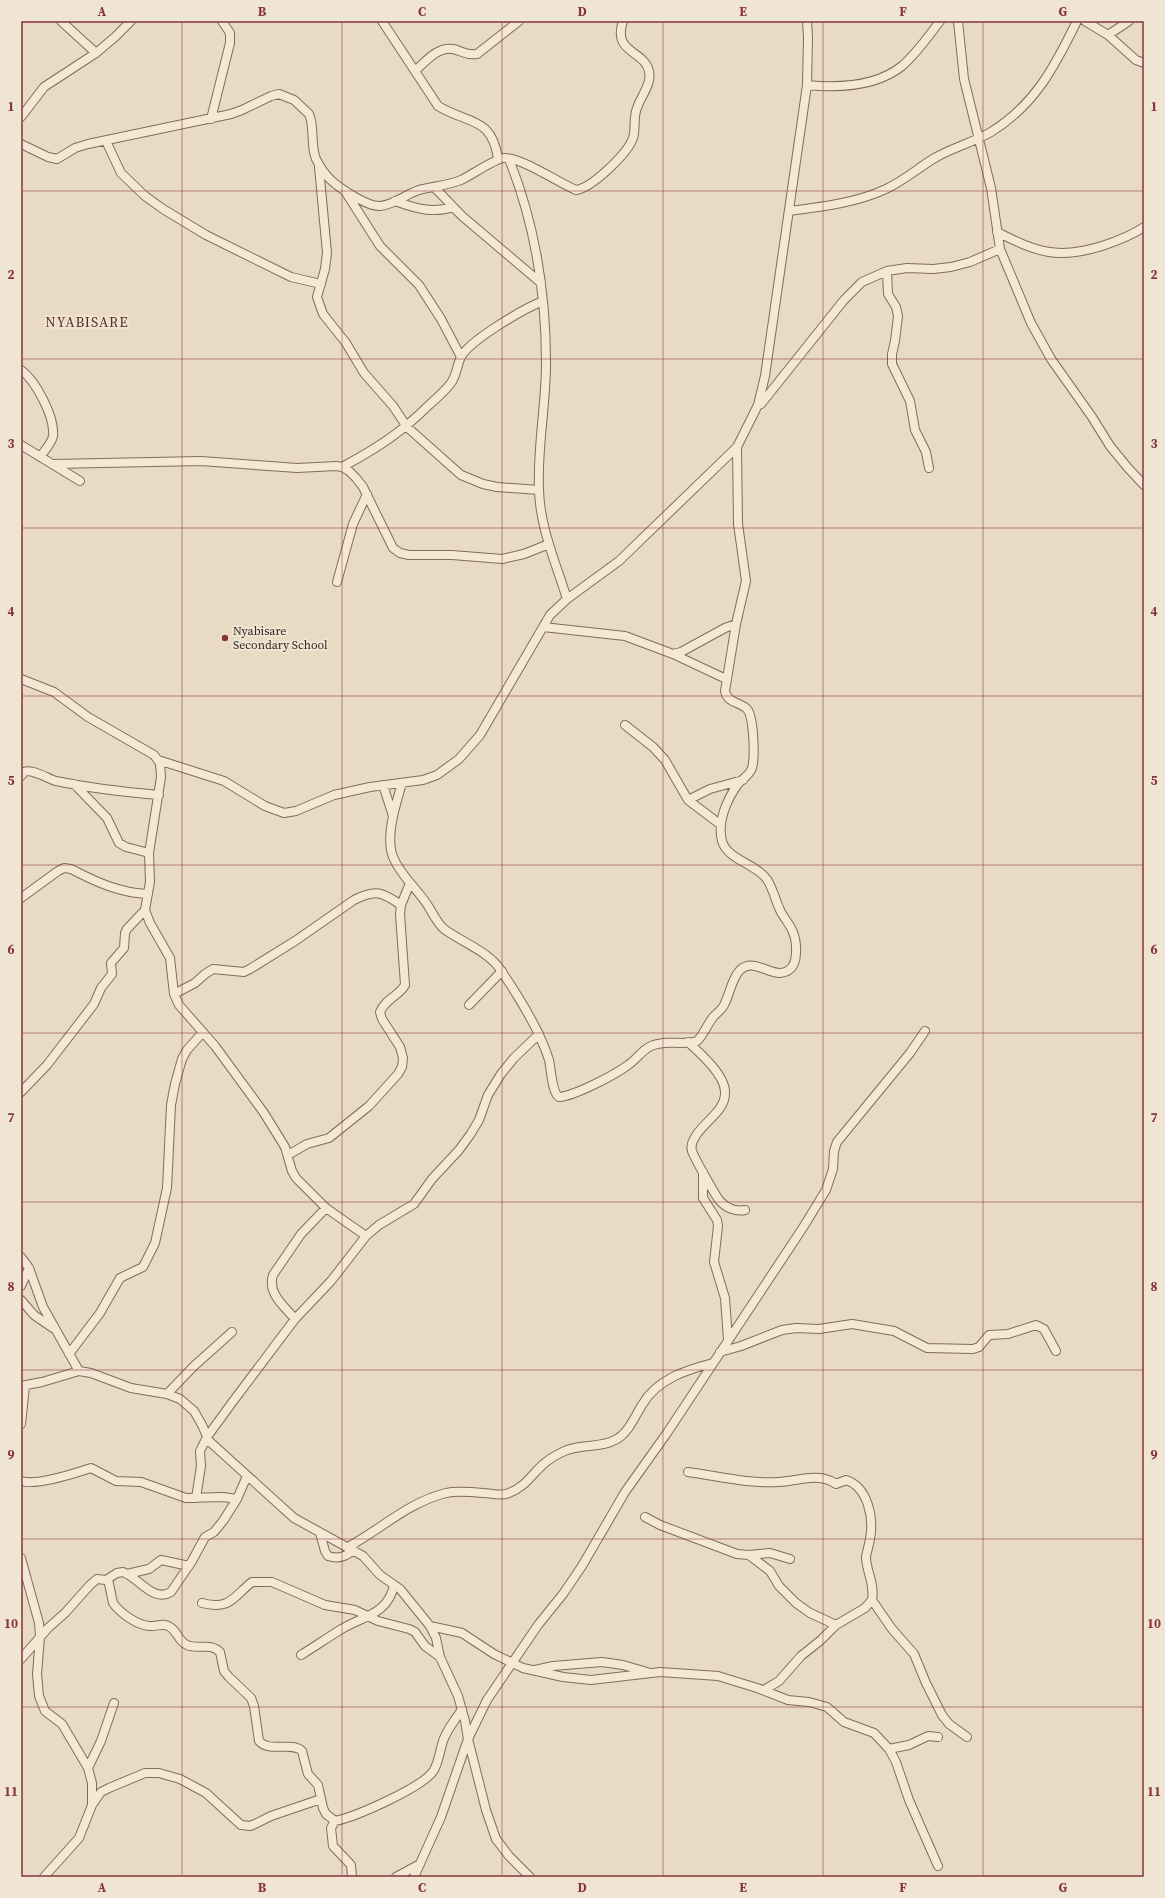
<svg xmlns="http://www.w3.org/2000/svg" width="1165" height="1898" font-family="'Source Serif 4',serif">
<rect width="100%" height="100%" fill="#e8dac3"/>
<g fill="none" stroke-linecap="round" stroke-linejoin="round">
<g stroke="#806c5c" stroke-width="10">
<path id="minor" d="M61,21L96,53
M382,21L438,106C467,124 492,116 498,159
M958,21L964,79L991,188L1000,249L1031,323L1051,359L1092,417L1110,446L1128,468L1144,485
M1085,21L1108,35L1136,60L1144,63
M1108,35L1129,21
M415,71C425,62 438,46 453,49C462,51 467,56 477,54L519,21
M807,85C838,88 876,87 902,66C917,53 928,37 940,21
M21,117L44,87L96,53L115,37L131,21
M211,119L230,43V33L222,21
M106,141L121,173L145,196L163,209L206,235L291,277L321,284
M21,144L48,157L57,159L75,148L88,144L231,114L242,110L271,96L279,94L294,100L309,114C315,127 310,144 316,159C320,167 325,175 332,181C341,189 368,207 380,206C394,205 406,194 419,190C433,186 447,186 461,180C470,176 496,158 504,158C523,158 557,182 576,190C592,188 628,153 633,138C636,129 633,117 637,108C641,96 652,84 649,71C644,50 612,53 623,21
M509,159C535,224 546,294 546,363C546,406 537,448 539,490C540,528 556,563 567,599
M319,167L327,253L325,269L317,297L323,314L346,343L364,373L393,406L407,427L461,475L483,484L497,487L539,490
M434,187L462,216L541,283
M345,191L380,246L419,285L441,319L461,357
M395,201C414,208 433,214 453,207
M789,211C821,207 856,203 886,189C903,181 917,169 933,159C951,148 972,143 991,132C1035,105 1055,66 1077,21
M997,232C1037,252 1057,260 1102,246C1117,241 1131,236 1144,227
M887,271L888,294L896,307L898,316L895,341L892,354V364L910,401L915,430L926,452L929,468
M21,370C36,381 55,417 53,436C52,443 44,451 40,457
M761,404L844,300L862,282L887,271L907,268L933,269L951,267L970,262L1000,249
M21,445L80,481
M53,464L201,461L297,468L336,466L342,467L349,471L356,478L363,487L393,548L400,553L409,555H452L502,559L524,554L549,544
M342,467C376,449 402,432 429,405C437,398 445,391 451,383C457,375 457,363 462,355C474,338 523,309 543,301
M337,582L353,524L367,494
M543,627L625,636L673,654L681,652L725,628L736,624
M673,654L726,679
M21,679L54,692L88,717L154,755L160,763L161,777L149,853L150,882L145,910L150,923L170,958L174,994L179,1005L215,1046L264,1113L285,1147L292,1171L296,1178L326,1208L366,1236
M625,725L653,747L665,760L688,800L721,825
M158,760L224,781L265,806L284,813L296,811L334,795L370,787L423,780L437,775L459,759L480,735L550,615L567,599L619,561L737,447
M21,776L24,772C32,768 48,779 56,781C90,788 124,792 159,795
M402,783C396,804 385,836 393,857C401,877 420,891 430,909C434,916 438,924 444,929C463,943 489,951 502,972C519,997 540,1031 549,1060C551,1069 552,1093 559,1097C574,1096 615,1075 628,1065C636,1060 642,1050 651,1046C666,1039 682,1046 697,1041C704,1035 707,1024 714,1016C718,1012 723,1009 725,1003C730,993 732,978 740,970C756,956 773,981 789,970C799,963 797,940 792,930C789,923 783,917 780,910C775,900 772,884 765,877C753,863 727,859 722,841C717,822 727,799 738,784C742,779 750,775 752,768C755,758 754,717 747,709C740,702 727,703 725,691L736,624L746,581L738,524L737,447L758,405L765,376L807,85L808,38L807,21
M74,784L107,818L119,843L126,847L149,853
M383,785L393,816
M688,800L710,789L743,780
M21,898L58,871L64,868L71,869C96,882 120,893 148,894
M174,994L195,983L205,974L213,969L244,972L250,969L295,941L354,900C376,889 382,892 401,905
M469,1005L502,971
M688,1042C700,1053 725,1075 725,1092C726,1112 701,1123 694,1139C692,1142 691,1147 692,1151C694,1157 716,1197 720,1201C726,1208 736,1212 745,1210
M21,1092L47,1065L94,1004L101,988L112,974L111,963L124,948L125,933L127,929L145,910
M288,1155L307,1144L329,1138L369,1106L398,1074L402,1067L403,1058L400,1047L382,1019L380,1012C385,999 399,996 405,985L400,914L401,905L410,883
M703,1172V1198L717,1220L718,1226L714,1262L725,1298L728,1340
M21,1257L29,1268L43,1307L79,1371
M21,1286L29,1268
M21,1300L34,1315L53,1328
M295,1319C284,1306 267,1293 273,1275L301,1234L326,1208
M720,1352L741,1346L782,1330L796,1328L819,1329L852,1324L894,1331L927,1348L973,1349L979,1347L989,1335L1008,1334L1036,1325L1044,1329L1056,1351
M69,1354L100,1313L120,1278L143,1267L155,1243L167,1188L171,1105L175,1084L182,1059L187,1050L203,1032
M21,1386L42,1382L79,1371L91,1373L131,1388L167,1394L180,1399L194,1411L202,1425L209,1441L294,1518L363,1556L380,1575L400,1589L430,1626L436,1638L440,1657L458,1696L465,1721L468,1739L486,1810L496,1839L509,1856L530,1877
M167,1394L194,1366L232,1332
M21,1424L25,1386
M688,1472C718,1476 749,1484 779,1482C798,1481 819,1472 836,1484L846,1480C868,1487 874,1518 870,1539C869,1545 867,1551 866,1557C866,1571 875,1583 872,1600L865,1608L836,1625L821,1640L801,1656L779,1681L764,1690
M21,1481C35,1486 76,1473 91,1468L116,1481L141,1482L186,1498L223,1497L237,1499
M196,1498L201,1466L200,1451L207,1437L234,1400L295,1319L331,1281L366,1236L379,1225L414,1204L432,1179L459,1150L470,1135L479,1120L488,1095L501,1074L514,1058L539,1034
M645,1517L660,1525L737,1554L749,1555L770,1553L790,1559
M320,1533L325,1551L328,1556C337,1559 346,1557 353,1550
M348,1547C381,1529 409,1502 446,1493C455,1491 473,1492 483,1493C492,1493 500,1497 509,1493C526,1487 533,1472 546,1462C552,1457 560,1453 567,1450C583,1444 602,1448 617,1439C629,1432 635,1416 642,1405C657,1379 686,1370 713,1363
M749,1555L770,1571L779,1586L796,1603L810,1613L836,1625
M21,1558L39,1623L40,1637L37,1674L39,1696L45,1711L62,1724L88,1768L92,1783V1805L79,1838L44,1877
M127,1574L149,1569L161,1560L189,1566
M108,1579L113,1603C120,1613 137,1625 149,1626C156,1627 164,1622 170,1627C178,1632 178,1641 187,1645C198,1650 210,1642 220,1652L224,1671L229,1677L251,1698L254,1706L259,1741C269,1753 292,1741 302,1751L308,1774L318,1785L323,1808L326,1814L335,1821C355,1817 424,1787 434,1770C439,1761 440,1750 443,1741C447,1729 456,1719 462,1709
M872,1600L892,1629L914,1654L926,1683L942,1715L949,1724L967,1737
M202,1603C230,1610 232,1598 252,1582H272L325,1605L355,1610L378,1621L409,1629L415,1632L425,1646L440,1657
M430,1626L462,1633L494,1654L523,1668L563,1677L591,1680L660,1672L718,1676L757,1688L788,1700L809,1702L827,1707L844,1722L874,1733L889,1749L896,1762L909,1800L938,1866
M301,1655C314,1647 327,1638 340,1630C362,1616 388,1615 394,1585
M21,1659L48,1628L65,1613L90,1585L97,1579L106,1580L117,1573L123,1572C138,1577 153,1603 171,1592L192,1561L205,1537L214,1532L223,1521L237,1499L247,1476
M535,1670L553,1666L602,1662L623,1665L647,1672
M889,1749L909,1745L928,1736L938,1737
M88,1768L101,1741L114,1703
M92,1805L101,1792L109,1788L145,1773H159L180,1779L206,1793L241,1825L250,1826L255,1824L271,1816L321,1799
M335,1821L331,1828L333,1846L351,1865L352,1877
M396,1877L420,1864
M414,1877L441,1817L468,1739L487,1700L538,1625L563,1594L582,1566L625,1492L667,1433L804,1226L826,1190L833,1169L834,1151L837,1142L910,1053L925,1031"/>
</g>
<use href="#minor" stroke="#f4e8d5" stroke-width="8"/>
</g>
<path fill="none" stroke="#88333b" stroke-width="1" stroke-opacity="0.55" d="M182,21V1877M342,21V1877M502,21V1877M663,21V1877M823,21V1877M983,21V1877M21,191H1144M21,359H1144M21,528H1144M21,696H1144M21,865H1144M21,1033H1144M21,1202H1144M21,1370H1144M21,1539H1144M21,1707H1144"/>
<circle fill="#88333b" stroke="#f0e5d2" stroke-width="1.5" cx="225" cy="638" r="4"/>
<g text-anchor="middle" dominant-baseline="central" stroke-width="4" stroke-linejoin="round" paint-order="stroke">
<g font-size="12" fill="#32261e" stroke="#f0e5d2" text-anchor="start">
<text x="233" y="631">Nyabisare<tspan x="233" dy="14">Secondary School</tspan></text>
</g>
<g font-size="14" letter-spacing="1" fill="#592a23" stroke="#f0e5d2">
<text x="87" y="322">NYABISARE</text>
</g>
</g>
<rect width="1165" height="1898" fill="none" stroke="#f0e5d2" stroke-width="44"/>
<rect x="22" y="22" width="1121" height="1854" fill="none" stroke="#88333b" stroke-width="1.5"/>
<g font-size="13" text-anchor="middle" font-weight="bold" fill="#88333b">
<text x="102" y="16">A</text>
<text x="262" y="16">B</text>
<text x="422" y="16">C</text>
<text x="582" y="16">D</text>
<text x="743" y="16">E</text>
<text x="903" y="16">F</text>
<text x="1063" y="16">G</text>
<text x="11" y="111">1</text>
<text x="1154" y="111">1</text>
<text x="11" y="279">2</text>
<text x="1154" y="279">2</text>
<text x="11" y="448">3</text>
<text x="1154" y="448">3</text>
<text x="11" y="616">4</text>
<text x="1154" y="616">4</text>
<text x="11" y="785">5</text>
<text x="1154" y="785">5</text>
<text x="11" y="954">6</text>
<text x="1154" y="954">6</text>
<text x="11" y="1122">7</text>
<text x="1154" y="1122">7</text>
<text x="11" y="1291">8</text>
<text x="1154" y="1291">8</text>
<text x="11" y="1459">9</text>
<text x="1154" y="1459">9</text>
<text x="11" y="1628">10</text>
<text x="1154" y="1628">10</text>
<text x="11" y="1796">11</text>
<text x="1154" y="1796">11</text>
<text x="102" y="1892">A</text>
<text x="262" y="1892">B</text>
<text x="422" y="1892">C</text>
<text x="582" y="1892">D</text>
<text x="743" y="1892">E</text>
<text x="903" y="1892">F</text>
<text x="1063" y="1892">G</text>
</g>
</svg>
